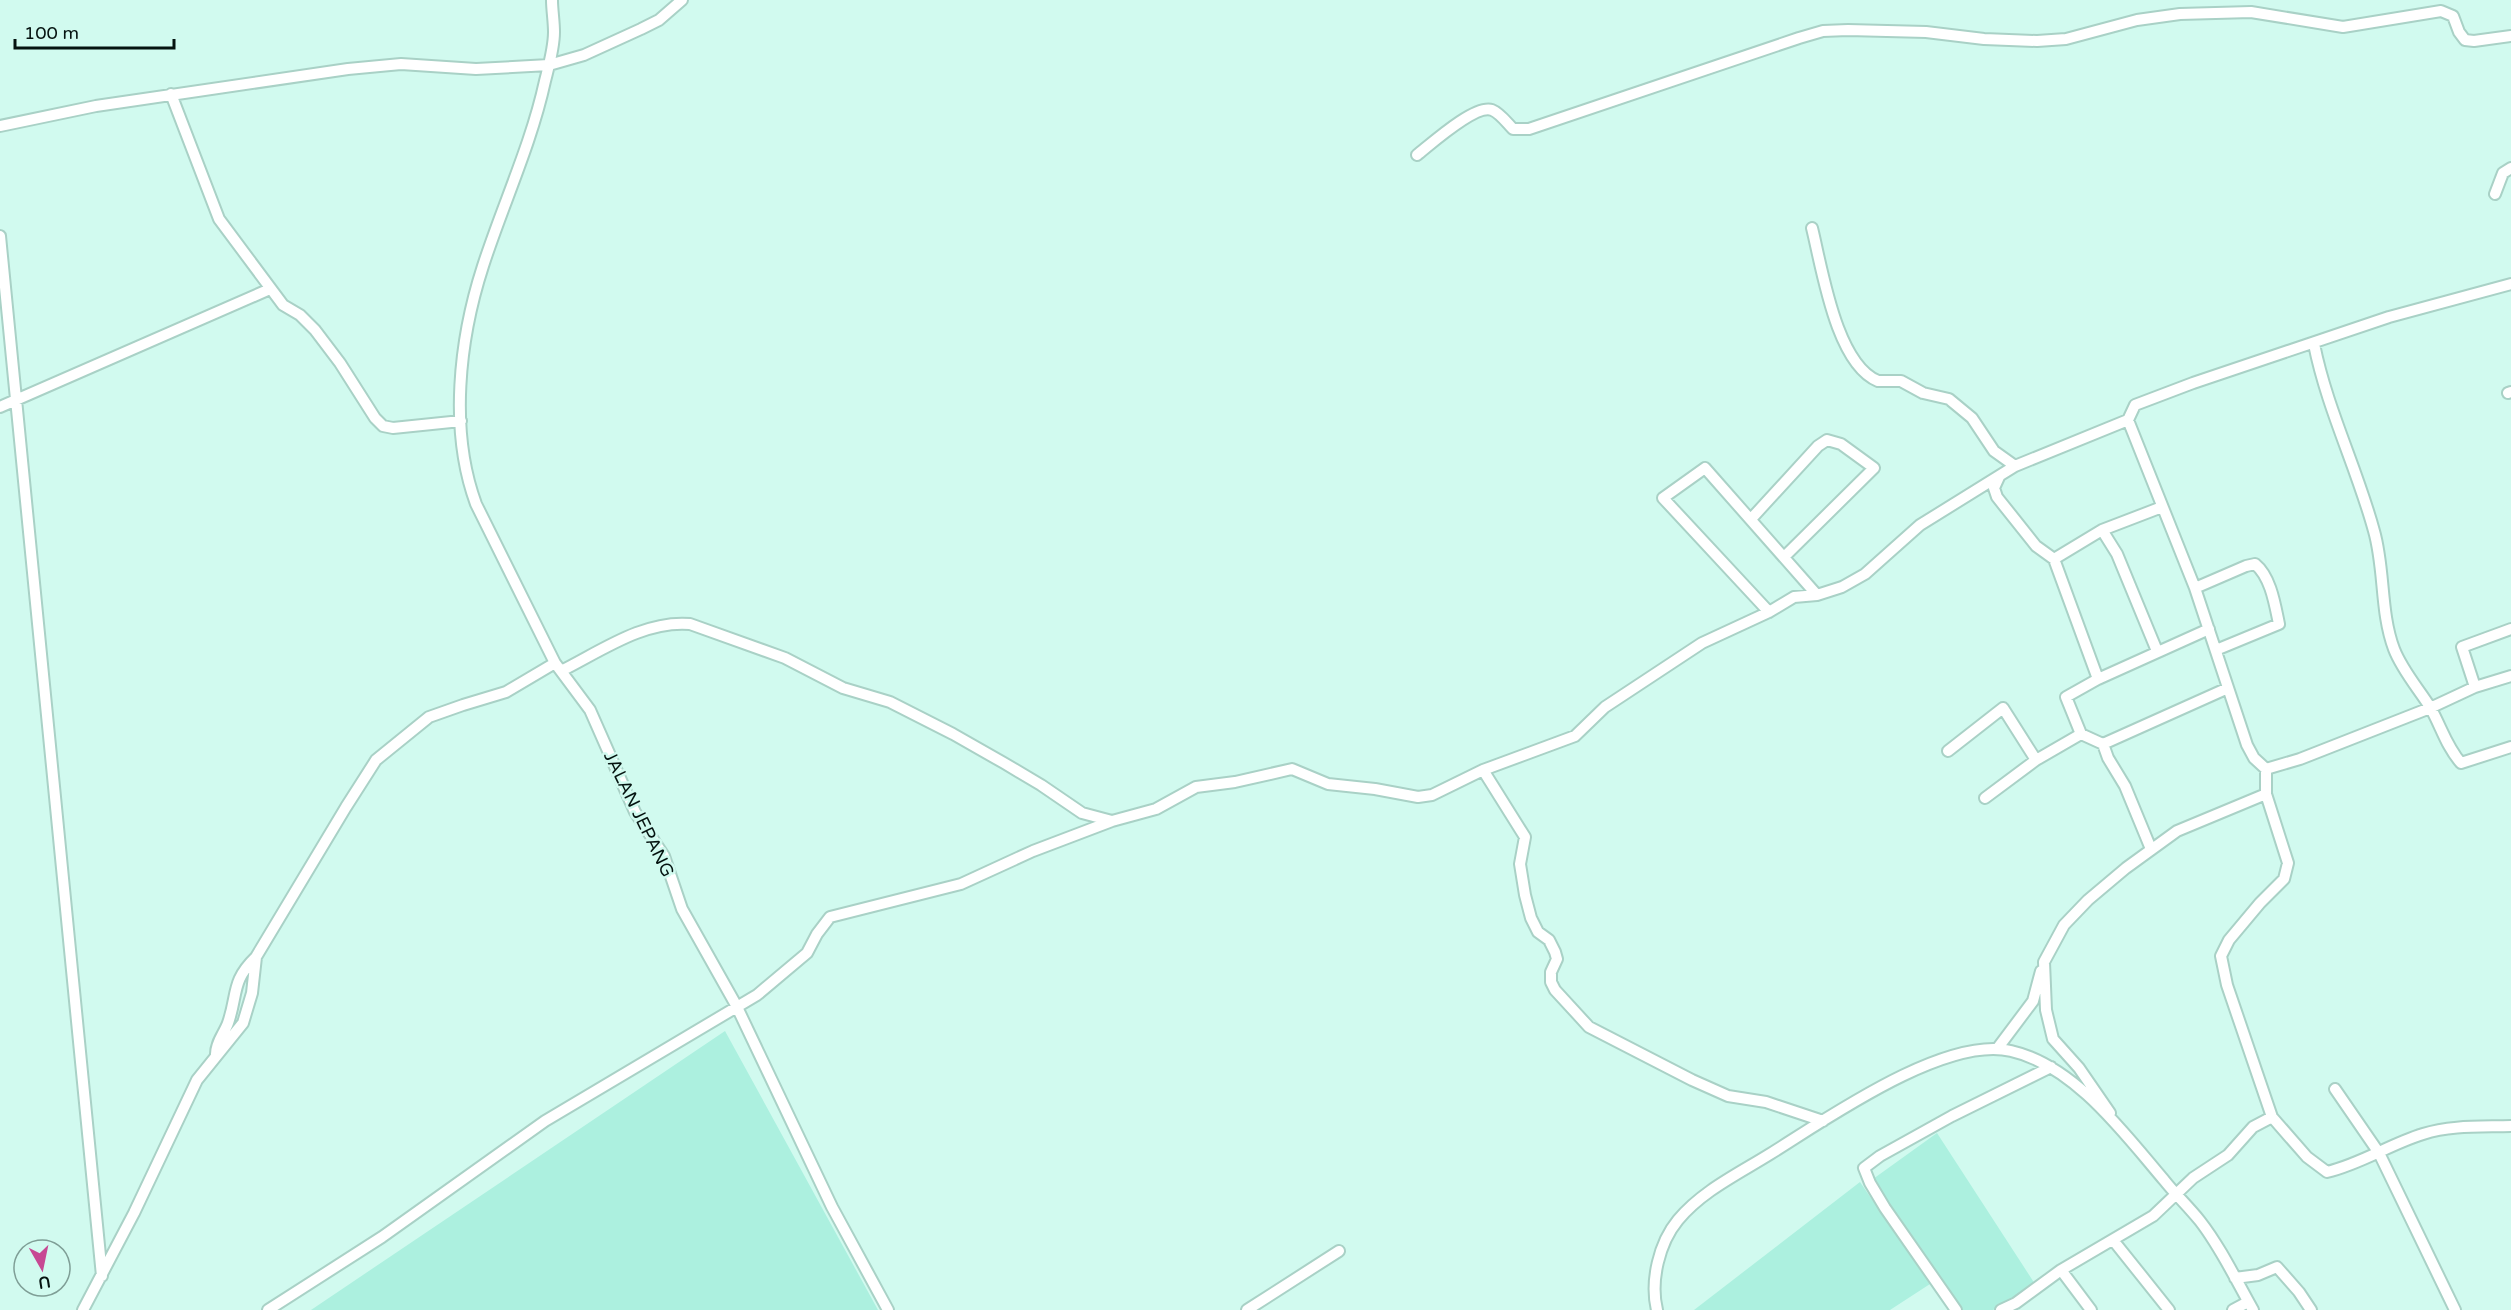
<svg xmlns="http://www.w3.org/2000/svg" width="2511" height="1310" font-family="'Varela Round',sans-serif">
<rect width="100%" height="100%" fill="#d1faef"/>
<path fill="#acf0df" d="M725,1031L878,1310H311Z
M1937,1133L2035,1284L1993,1310H1962L1873,1179Z
M1860,1182L1930,1284L1890,1310H1694Z"/>
<g fill="none" stroke-linecap="round" stroke-linejoin="round">
<g stroke="#a9d1c6" stroke-width="14">
<path id="minor" d="M552,0C552,10 554,21 554,32C554,48 549,65 545,81C531,145 503,204 483,266C459,340 449,431 476,504L555,663L590,710L635,812L664,856L682,909L736,1005L832,1207L888,1310
M171,94L219,219L283,305L300,315L315,330L340,363L375,418L383,426L393,428L461,421
M0,126L96,106L348,69L401,64L476,69L549,65L584,55L641,29L659,20L682,0
M1417,155C1431,144 1475,104 1492,110C1500,113 1507,123 1513,129H1529L1799,38L1823,31L1848,30L1926,32L1984,39L2037,41L2066,39L2137,20L2180,14L2251,12L2343,27L2441,11L2453,16L2459,32L2465,40L2474,41L2511,36
M2495,194L2503,173L2511,168
M1812,228C1822,268 1836,364 1878,381H1901L1923,393L1949,399L1972,418L1994,451L2015,466
M0,236L102,1276
M2314,344C2327,409 2357,468 2374,531C2385,569 2380,612 2394,649C2402,670 2418,688 2430,707C2441,726 2446,746 2461,763L2511,747
M2508,393L2511,392
M0,407L270,289
M2128,420L2195,588L2247,745L2254,758L2266,769L2300,759L2430,708L2475,687L2511,676
M1999,477L1994,488L1997,497L2036,546L2054,559L2098,679
M1751,519L1818,446L1827,440L1841,444L1874,468L1784,557
M2102,530L2117,554L2157,651
M2054,559L2102,530L2162,507
M2195,588L2246,566L2255,564C2271,577 2275,605 2279,624L2216,650
M1769,612L1663,498L1705,468L1817,595
M2209,629L2098,679L2066,697L2081,734L2103,744L2228,688
M561,671C601,651 644,620 690,624L785,658L843,688L890,702L953,734L1004,763L1041,785L1082,813L1112,821L1156,809L1196,787L1235,782L1292,769L1328,784L1375,789L1418,797L1432,795L1483,770L1575,736L1605,707L1702,643L1769,612L1794,597L1817,595L1842,587L1865,574L1920,525L2015,466L2128,420L2135,405L2193,383L2389,317L2511,284
M2475,687L2462,647L2511,629
M2103,744L2108,758L2125,786L2151,849
M1948,751L2003,708L2036,760
M1483,770L1525,837L1520,864L1525,895L1531,918L1538,932L1549,940L1555,952L1557,959L1551,972V982L1555,990L1589,1027L1692,1080L1728,1096L1766,1102L1823,1121
M2266,794L2288,863L2284,879L2260,903L2229,940L2221,956L2227,985L2272,1117
M1985,798L2036,760L2081,734
M1997,1049L2033,1001L2041,971
M216,1054C216,1042 224,1034 228,1023C238,994 231,981 256,957
M2335,1089L2379,1153L2455,1310
M2110,1113L2079,1068L2053,1039L2046,1010L2044,962L2064,925L2088,900L2126,868L2177,831L2266,794V769
M2113,1240L2169,1310
M2061,1270L2091,1310
M2235,1278L2258,1275L2277,1267L2299,1292L2311,1310
M83,1310L134,1213L197,1080L243,1023L252,993L256,957L346,807L376,760L429,717L463,705L506,692L555,663
M268,1310L382,1237L545,1121L757,995L807,953L817,934L830,917L961,884L1033,851L1112,821
M1247,1310L1339,1251
M1657,1310C1650,1281 1659,1243 1678,1220C1702,1191 1738,1174 1770,1154C1825,1120 1945,1035 2011,1051C2074,1065 2124,1133 2164,1180C2175,1194 2188,1206 2200,1221C2221,1248 2236,1280 2253,1310
M1956,1310L1885,1208L1870,1183L1864,1168L1880,1156L1952,1116L2051,1067
M2001,1310L2016,1303L2061,1270L2153,1216L2193,1178L2228,1155L2253,1127L2272,1117L2307,1157L2327,1172C2361,1164 2390,1144 2423,1134C2451,1125 2482,1127 2511,1126
M2233,1310L2248,1302"/>
</g>
<use href="#minor" stroke="#fff" stroke-width="10"/>
</g>
<g text-anchor="middle" dominant-baseline="central" stroke-width="5" stroke-linejoin="round" paint-order="stroke">
<g font-size="18" fill="#051310" stroke="#d1faef">
<text transform="translate(639 814) rotate(64)">JALAN JEPANG</text>
</g>
</g>
<g transform="translate(42 1268) rotate(171)"><circle r="28" fill="#d1faef" stroke="#7f9e96" stroke-width="1.5"/>
<path d="M0-4.5L10 22L0 15L-10 22Z" fill="#c74893"/>
<text y="-9" font-size="16" font-weight="bold" text-anchor="middle" fill="#051310">U</text>
</g>
<path d="M15 39v9h159v-9" fill="none" stroke="#051310" stroke-width="3"/>
<text x="24" y="39" font-size="18" fill="#051310" stroke="#d1faef" stroke-width="4.5" paint-order="stroke">100 m</text>
</svg>
